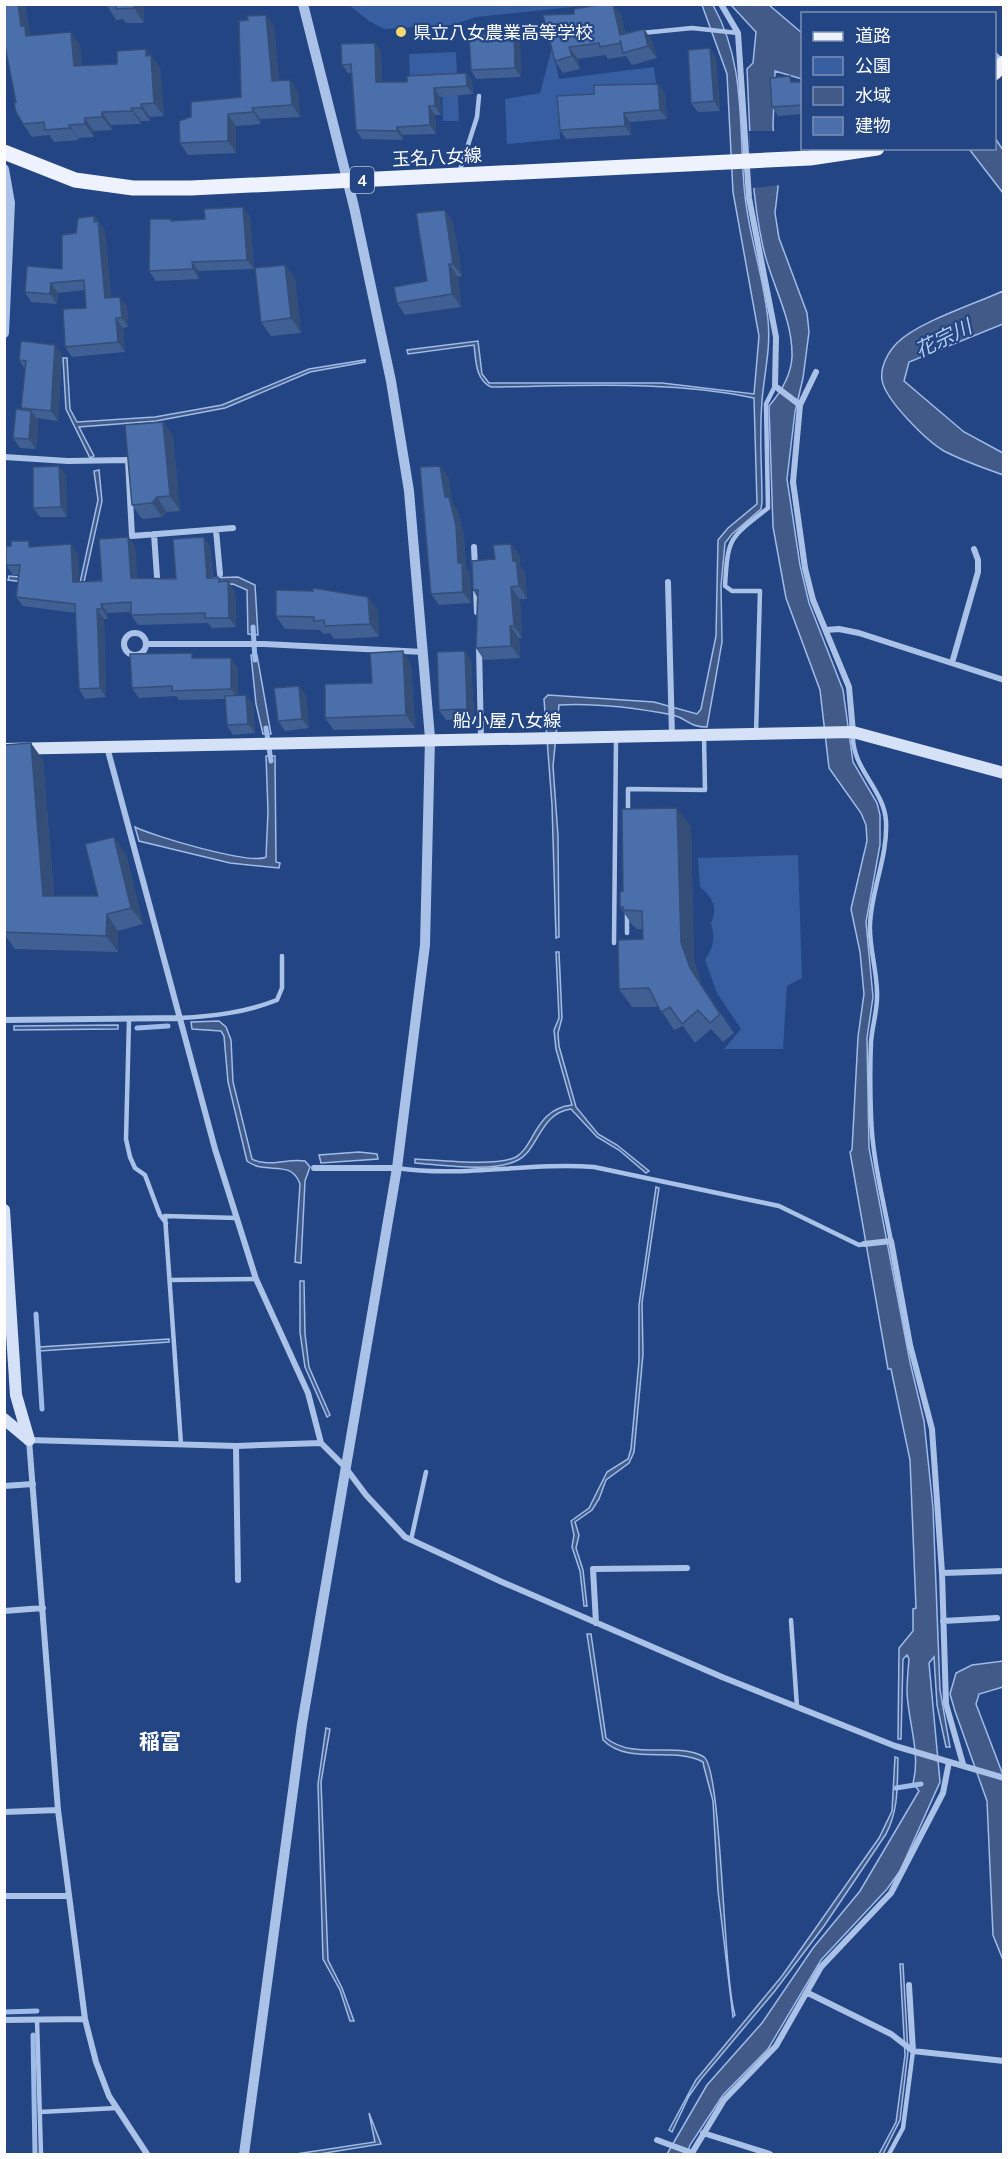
<svg xmlns="http://www.w3.org/2000/svg" width="1008" height="2159" font-family="Mulish,'Noto Sans JP',sans-serif">
<rect width="100%" height="100%" fill="#234583"/>
<path fill="#375ea0" d="M349,5H591L476,17L452,25L384,29L369,21Z
M552,48L559,79L654,67L657,91L559,99L560,139L507,144L505,99L540,93Z
M456,52L459,121H443L442,81L410,82L409,54Z
M798,855L802,978L787,986L783,1049H724L741,1029L717,993L705,960C714,946 715,938 711,923C718,907 713,898 700,887L698,858Z"/>
<path fill="#415a88" stroke="#9fbbe9" stroke-width="1.5" d="M702,5H713C745,62 739,122 744,186C747,232 764,275 768,320C771,349 764,374 762,401C759,435 762,468 762,502L761,509L732,534L725,543L721,586L722,642L707,727C689,727 688,719 673,715C636,708 596,703 559,705L553,766L558,836L559,937L556,938L552,805L544,699L548,695L654,702L697,714L701,709L716,636L718,540L728,528L757,504L754,398C669,380 578,386 491,387C475,379 476,360 474,345L408,354L407,350L478,341L482,374L489,383H662L754,394L759,336L733,192L727,74Z
M731,5H769L802,33V79L775,71L773,126L778,187L775,213L779,238L807,313L809,332L803,378L795,412L787,479L800,565L809,603L843,690L853,762L877,803L880,815V845L866,922L873,997L867,1038L869,1148L910,1362L924,1421L933,1508L940,1690L950,1747H946L937,1705L934,1657L929,1663L940,1782L900,1871L887,1889L821,1960L768,2049L723,2095L690,2145L687,2154H667L707,2085L762,2023L813,1948L860,1891L919,1791L913,1783C921,1754 908,1721 907,1692C907,1682 908,1670 909,1659L907,1655L903,1659L901,1739H898L899,1648L913,1631V1609L916,1608L910,1460L891,1369H888L850,1152L852,1150L858,1037L864,994L860,952L851,909L867,841L866,825L861,813L829,768L820,690L786,598L773,527L769,406C781,392 791,376 792,357C793,318 771,284 763,247C750,188 750,128 747,69L753,63L756,32Z
M995,138L1003,150V193L969,149L994,148Z
M1003,291V324L909,362L904,381L964,432L1003,453V475C984,468 963,461 944,451C927,441 885,400 882,380C880,367 888,352 897,343C918,322 975,304 1003,291Z
M63,358H67L70,409L77,422L155,417L222,405L309,369L365,360V362L310,372L225,408L156,421L79,427L94,456L90,458L66,409Z
M99,470L102,501L84,582L238,577L255,585L258,635L248,634L247,590L233,584L77,588L8,580L9,576L80,583L98,500L94,471Z
M251,655H257L271,734H263L256,704Z
M266,756H275L276,862L280,863L279,868L230,863L139,841L135,827C153,836 250,865 266,857L268,811Z
M556,952H559L562,1018L558,1033L559,1046L576,1107L598,1134L617,1145L649,1171L646,1173L619,1150L597,1137L571,1109C540,1113 539,1149 518,1160C494,1173 442,1165 415,1163V1159C438,1160 497,1167 516,1157C535,1146 535,1109 572,1105L556,1049L554,1030L559,1018Z
M219,1021L226,1027L231,1040L233,1082L252,1159C268,1168 287,1158 305,1161L310,1167L305,1181L301,1263L295,1262L300,1184C291,1158 266,1176 247,1161L228,1082L224,1036L221,1031L192,1029L191,1022Z
M118,1025V1029L14,1030V1026Z
M359,1152L377,1154L378,1159L321,1163L319,1155Z
M656,1187L659,1188L642,1303L643,1354L634,1452L629,1463L606,1480L599,1499L592,1510L575,1522L579,1535L576,1548L583,1570L587,1606H584L580,1571L572,1547L574,1535L571,1521L589,1508L607,1472L628,1459L631,1449L639,1361V1305Z
M300,1281H304L305,1334L309,1367L330,1415L327,1417L305,1367L300,1332Z
M169,1339V1342L40,1351L39,1347Z
M587,1634H591L606,1738C634,1761 678,1741 704,1757C722,1770 723,1978 735,2015L733,2017L718,1891L713,1801L704,1767L703,1762C673,1746 629,1766 603,1740Z
M1003,1661V1687L979,1694L976,1704L1003,1775V1960L993,1935L987,1801L955,1711L950,1694L956,1673L972,1665Z
M326,1728L330,1729L321,1782L328,1960L342,1988L354,2021H350L340,1990L323,1959L318,1784Z
M895,1757L898,1758C897,1785 899,1809 886,1834L824,1926L774,1992L701,2079L689,2096L672,2132L669,2130L696,2080L782,1976L879,1838L892,1811Z
M900,1964H903L908,2052L900,2120L883,2154H879L896,2122L905,2055Z
M369,2113L381,2144L319,2154H296L375,2142Z"/>
<path fill="#234583" d="M749,131H775L780,185L752,188Z"/>
<g fill="none" stroke-linecap="round" stroke-linejoin="round">
<path stroke="#9fbbe9" stroke-width="5" d="M253,627L255,660
M266,728L271,761
M137,1028L168,1026
M36,1314L42,1409
M896,1788L921,1784
M4,2012L37,2011
M33,2035L35,2154"/>
<path stroke="#abc2e8" stroke-width="4.5" d="M642,33L692,28L738,33
M459,173L477,117L479,96
M756,734L760,591H732L725,586C728,536 729,539 768,508L766,404L775,386
M853,734C851,768 884,789 886,821C888,857 871,890 870,925C869,947 877,970 877,993C878,1009 872,1026 871,1042C870,1066 870,1091 871,1115C872,1157 883,1199 891,1241
M628,815V789L705,790L704,736
M627,933V914
M614,943L616,739
M179,1018C213,1016 244,1013 277,1000L282,988V956
M129,1020L126,1139L130,1157L135,1168L145,1175L160,1215L166,1223
M397,1168C462,1178 528,1162 594,1167L779,1206L859,1245L864,1244
M170,1280L256,1279
M181,1444L165,1216L237,1218
M411,1540L426,1472
M791,1620L797,1707
M37,2020L41,2154
M40,2112L117,2108
M889,2154L903,2128L913,2051"/>
<path stroke="#abc2e8" stroke-width="6" d="M721,4L738,33L749,198L776,337L775,386L800,405L793,482L805,568L813,600L849,687L853,732
M994,54L1003,63
M800,405L816,372
M4,457L68,461L128,460L132,536L233,528
M216,530L220,574
M154,534L157,577
M474,547L475,567
M668,582L672,736
M476,589L477,612
M826,630L839,629L859,633L1004,680
M124 644a11 11 0 1 1 22 0a11 11 0 1 1-22 0Z
M146,644H264L424,652
M479,646L481,739
M952,663L978,572V560L974,549
M107,747L215,1149L256,1279L308,1393L321,1443L345,1467L366,1495L405,1537L502,1582L722,1677L895,1746L1004,1778
M4,1020L179,1018
M314,1168H397
M864,1244L891,1241L910,1345L932,1429L942,1573L946,1704L963,1764
M236,1446L238,1580
M4,1486L33,1484
M942,1573L1004,1571
M4,1611L43,1608
M943,1621L997,1618
M596,1623L593,1569L687,1568
M4,1812L58,1810
M4,1896H69
M909,1985L913,2051L1004,2061
M808,1993L891,2034L913,2051
M4,2020L85,2019
M703,2133L770,2154
M657,2140L692,2153L724,2100L776,2046L821,1967L891,1893L943,1793L949,1762
M147,2154L109,2096L96,2062L85,2019L58,1810L29,1440L236,1446L321,1443"/>
<path stroke="#abc2e8" stroke-width="10" d="M4,169L10,203L4,333
M244,2154L302,1724L397,1168L425,945L430,738L409,491L391,381L354,207L303,4"/>
<path stroke="#d5e1f7" stroke-width="12" d="M4,749L853,732L1004,773
M4,1210L16,1395L29,1440
M4,1419L28,1439"/>
<path stroke="#edf2fe" stroke-width="15" d="M994,73L1004,63
M4,152L75,180L133,188H191L810,158L877,148"/>
</g>
<path fill="#405f93" d="M4,4H25L29,31L32,35L80,45L82,66L117,64L150,55L160,68L164,116L150,117V121H141V124L111,125L112,130L94,131V137L78,138L79,140L54,142L49,135L32,137L23,124L16,102Z
M106,4H143L144,23H126L123,19L116,20Z
M543,15H621L625,33L644,29L652,41L657,58L632,65L626,56L608,59L605,55L578,59L580,69L563,73L555,61Z
M274,26L279,81L298,92L300,117L260,119L261,124L236,126V153L188,155L180,143L191,117L241,97Z
M520,41L521,77L476,79L471,70Z
M710,48L716,58L720,111L698,112L691,103Z
M381,51L382,82H407L466,73L472,81L473,94L440,97L441,115H435L436,134L403,135V140L362,139L356,130L351,73H348L342,65Z
M795,82H802V114L778,116L772,107Z
M658,84L665,93L667,119L630,122L631,135L566,139L560,130L594,94Z
M243,207L250,217L254,269L199,271V279L156,281L149,271L173,221L205,219Z
M94,216L105,231L111,297L127,306L128,327L123,328L125,352L72,357L65,347L86,308L85,290L58,293L57,304L31,302L25,292L62,269L76,233Z
M453,222L462,276L458,277L461,307L405,315L397,303L427,281Z
M285,265L295,279L301,333L271,336L261,322Z
M62,354L58,421L36,418L38,420L36,449L20,448L13,438L22,410L21,408L25,369L19,360Z
M163,422L173,436L180,511L167,512L162,517L142,519L132,505Z
M59,466L66,476L67,517H40L33,508Z
M440,466L448,477L452,502L457,509L464,536L466,568L470,574L471,603L439,605L431,594Z
M128,537L135,546L137,578L176,579L210,546L213,578H219L222,582L235,591L236,627L212,628L208,623L138,625L131,615V612L108,613V619H104L106,697L85,699L79,689L76,613L23,606L16,597L19,575H13L6,565L33,546L78,554L79,582L102,581Z
M511,544L520,556V566L525,572L527,599H520L522,638H519L520,658L484,660L476,648L477,597L473,590L495,559Z
M378,610L379,637L334,639L330,633L323,634L320,630L285,629L276,616Z
M195,658L238,668V695L253,704L255,733L233,735L227,725L225,699L179,700L176,696L139,698L132,688Z
M471,660L474,719L446,720L439,710Z
M411,664L415,728L334,730L325,718L372,683Z
M306,695L309,728L285,731L278,721Z
M4,745L43,760L54,896H98L126,854L143,924L118,931V952L15,949L4,934Z
M691,827L694,961L703,987L734,1033L723,1042L711,1029L695,1043L683,1026L674,1030L659,1007H632L619,989L643,939L642,929H637L634,926H633L620,907L623,891Z"/>
<path fill="#344e78" d="M18,4H25L29,31L34,38L26,36L21,26Z
M134,4H143L144,23L134,8Z
M613,4L621,15L628,47L620,35Z
M266,15L274,26L280,93L272,81Z
M644,29L652,41L657,58L648,46Z
M71,32L80,45L83,79L74,66Z
M514,32L520,41L521,77L515,68Z
M375,43L381,51L382,91L376,82Z
M569,47L578,59L580,69L572,56Z
M710,48L716,58L720,111L714,101Z
M146,49L160,68L164,116L154,103L146,56Z
M466,73L472,81L473,94L467,86Z
M290,80L298,92L300,117L292,105Z
M658,84L665,93L667,119L660,110Z
M434,88L440,97L441,115L435,106Z
M141,104L150,117V121L141,108Z
M429,106L435,115L436,134L430,125Z
M131,108L141,121V124L132,111Z
M252,108L260,119L261,124L253,112Z
M102,112L111,125L112,130L102,117Z
M624,113L630,122L631,135L625,126Z
M228,114L236,126V153L228,141Z
M85,118L94,131V137L85,124Z
M69,125L78,138L79,140L70,128Z
M397,127L403,135V140L397,131Z
M243,207L250,217L254,269L247,260Z
M445,210L453,222L462,276L453,264Z
M94,216L105,231L112,307L105,298Z
M192,262L199,271V279L193,269Z
M449,264L458,277L461,307L452,294Z
M285,265L295,279L301,333L291,318Z
M51,283L58,293L57,304L50,294Z
M120,297L127,306L128,327L122,318Z
M116,318L123,328L125,352L118,342Z
M55,345L62,354L58,421L51,411Z
M31,411L38,420L36,449L29,439Z
M163,422L173,436L180,511L170,496Z
M59,466L66,476L67,517L61,507Z
M440,466L448,477L452,502L457,509L464,536L466,568L470,574L471,603L463,592L445,497Z
M157,497L167,512L162,517L152,503Z
M128,537L135,546L138,588L131,578Z
M204,537L210,546L213,588L207,578Z
M71,544L78,554L80,592L73,582Z
M511,544L520,556V566L525,572L527,599L519,586L513,561Z
M228,581L235,591L236,627L229,618Z
M511,587L520,599L522,638L514,626Z
M368,597L378,610L379,637L370,624Z
M101,604L108,613V619L102,609Z
M97,609L104,619L106,697L100,688Z
M510,626L519,638L520,658L511,646Z
M403,651L411,664L415,728L406,715Z
M465,651L471,660L474,719L467,709Z
M231,658L238,668V699L231,689Z
M299,686L306,695L309,728L302,719Z
M246,695L253,704L255,733L248,724Z
M31,743L43,760L55,913L43,896Z
M677,808L691,827L694,961L703,987L734,1033L690,968L681,942Z
M114,837L126,854L143,924L131,908Z
M107,914L118,931V952L106,936Z"/>
<path fill="#4b6fab" stroke="#344e78" stroke-width="1.5" d="M4,4H18L21,26H25L26,36L71,32L74,66L117,64V51L146,49V56L151,55L154,103L141,104V108H131L132,111L102,112V117L85,118V124L69,125L70,128L45,130L44,122L23,124L16,112L14,103L16,102L4,41Z
M106,4H134V8L116,9V5H106Z
M603,4H613L620,35L644,29L648,46L623,53L620,40L621,43L600,47L599,43L569,47L572,56L555,61L543,15L574,14V9Z
M266,15L272,81L290,80L292,105L252,108L253,112L228,114V141L180,143L179,121L191,117V102L241,97L239,21L248,20L247,16Z
M514,32L515,68L471,70L469,36Z
M375,43L376,82H407V76L466,73L467,86L434,88L435,106H429L430,125L397,127V131L356,130L351,64L342,65L341,44Z
M710,48L714,101L691,103L688,50Z
M790,76L791,82H802V114L801,105L772,107L770,78Z
M658,84L660,110L624,113L625,126L560,130L557,96L594,94V85Z
M243,207L247,260L192,262L193,269L149,271L150,219H171V221L205,219L204,209Z
M445,210L453,264H449L452,294L397,303L394,287L427,281L416,213Z
M94,216V222L98,221L105,298L120,297L122,318H116L118,342L65,347L63,309L86,308L84,280L51,283L50,294L25,292L27,266L62,269V235L76,233L78,218Z
M285,265L291,318L261,322L255,268Z
M21,341L55,345L51,411L21,408L26,361L19,360Z
M16,409L31,411L29,439L13,438Z
M163,422L170,496L157,497L152,503L132,505L125,425Z
M59,466L61,507L33,508V467Z
M440,466L445,497H449L456,525L458,563H462L463,592L431,594L420,467Z
M128,537L131,578L176,579L173,539L204,537L207,578H219V582L228,581L229,618H205V613L131,615V602L101,604L102,609H97L100,688L79,689L75,604L16,597L20,565H6V546H11V541H29V547L71,544L73,582L102,581L99,539Z
M511,544L513,561L516,560L519,586L511,587L514,626H510L511,646L476,648L478,590H473L472,561L495,559L493,545Z
M313,588L368,597L370,624L325,626L324,620L314,621V617L276,616V590L313,591Z
M403,651L406,715L325,718V684L372,683L370,653Z
M465,651L467,709L439,710L437,652Z
M192,653V658H231V689L172,691V686L132,688L130,654Z
M299,686L302,719L278,721L274,688Z
M246,695L248,724L227,725L225,696Z
M31,743L43,896H98L85,844L114,837L131,908L107,914L106,936L4,932V745Z
M677,808L681,942L690,968L720,1014L710,1023L698,1010L682,1024L670,1007L661,1012L649,988L619,989L618,940L643,939L642,911L624,910L623,907H620V892L623,891L622,809Z"/>
<circle fill="#f4d86d" stroke="#234583" stroke-width="2" cx="401" cy="32" r="6"/>
<g text-anchor="middle" dominant-baseline="central" stroke-width="4.5" stroke-linejoin="round" paint-order="stroke">
<rect fill="#234583" stroke="#bdc7da" stroke-width="1.5" x="350" y="167" width="24" height="26" rx="4.5"/>
<g font-size="16" font-weight="bold" fill="#fff">
<text x="362" y="180">4</text>
</g>
<g font-size="18" fill="#fff" stroke="#234583" text-anchor="start">
<text x="413" y="32">県立八女農業高等学校</text>
</g>
<g font-size="18" fill="#fff" stroke="#234583">
<text transform="translate(437 157) rotate(-3)">玉名八女線</text>
<text x="507" y="720">船小屋八女線</text>
</g>
<g font-size="20" font-style="italic" fill="#b6ccf0" stroke="#234583">
<text transform="translate(943 338) rotate(-26)">花宗川</text>
</g>
<g font-size="21" font-weight="bold" fill="#fff" stroke="#234583">
<text x="160" y="1741">稲富</text>
</g>
</g>
<rect width="1008" height="2159" fill="none" stroke="#ffffff" stroke-width="12"/>
<rect x="801" y="12" width="195" height="138" fill="#234583" stroke="#7b8fb5" stroke-width="1.5"/>
<rect x="813" y="32" width="30" height="9" fill="#edf2fe" stroke="#7b8fb5" stroke-width="1.5"/>
<text x="855" y="42" font-size="18" fill="#ffffff">道路</text>
<rect x="813" y="57" width="30" height="18" fill="#375ea0" stroke="#7b8fb5" stroke-width="1.5"/>
<text x="855" y="72" font-size="18" fill="#ffffff">公園</text>
<rect x="813" y="87" width="30" height="18" fill="#415a88" stroke="#7b8fb5" stroke-width="1.5"/>
<text x="855" y="102" font-size="18" fill="#ffffff">水域</text>
<rect x="813" y="117" width="30" height="18" fill="#4b6fab" stroke="#7b8fb5" stroke-width="1.5"/>
<text x="855" y="132" font-size="18" fill="#ffffff">建物</text>
</svg>
